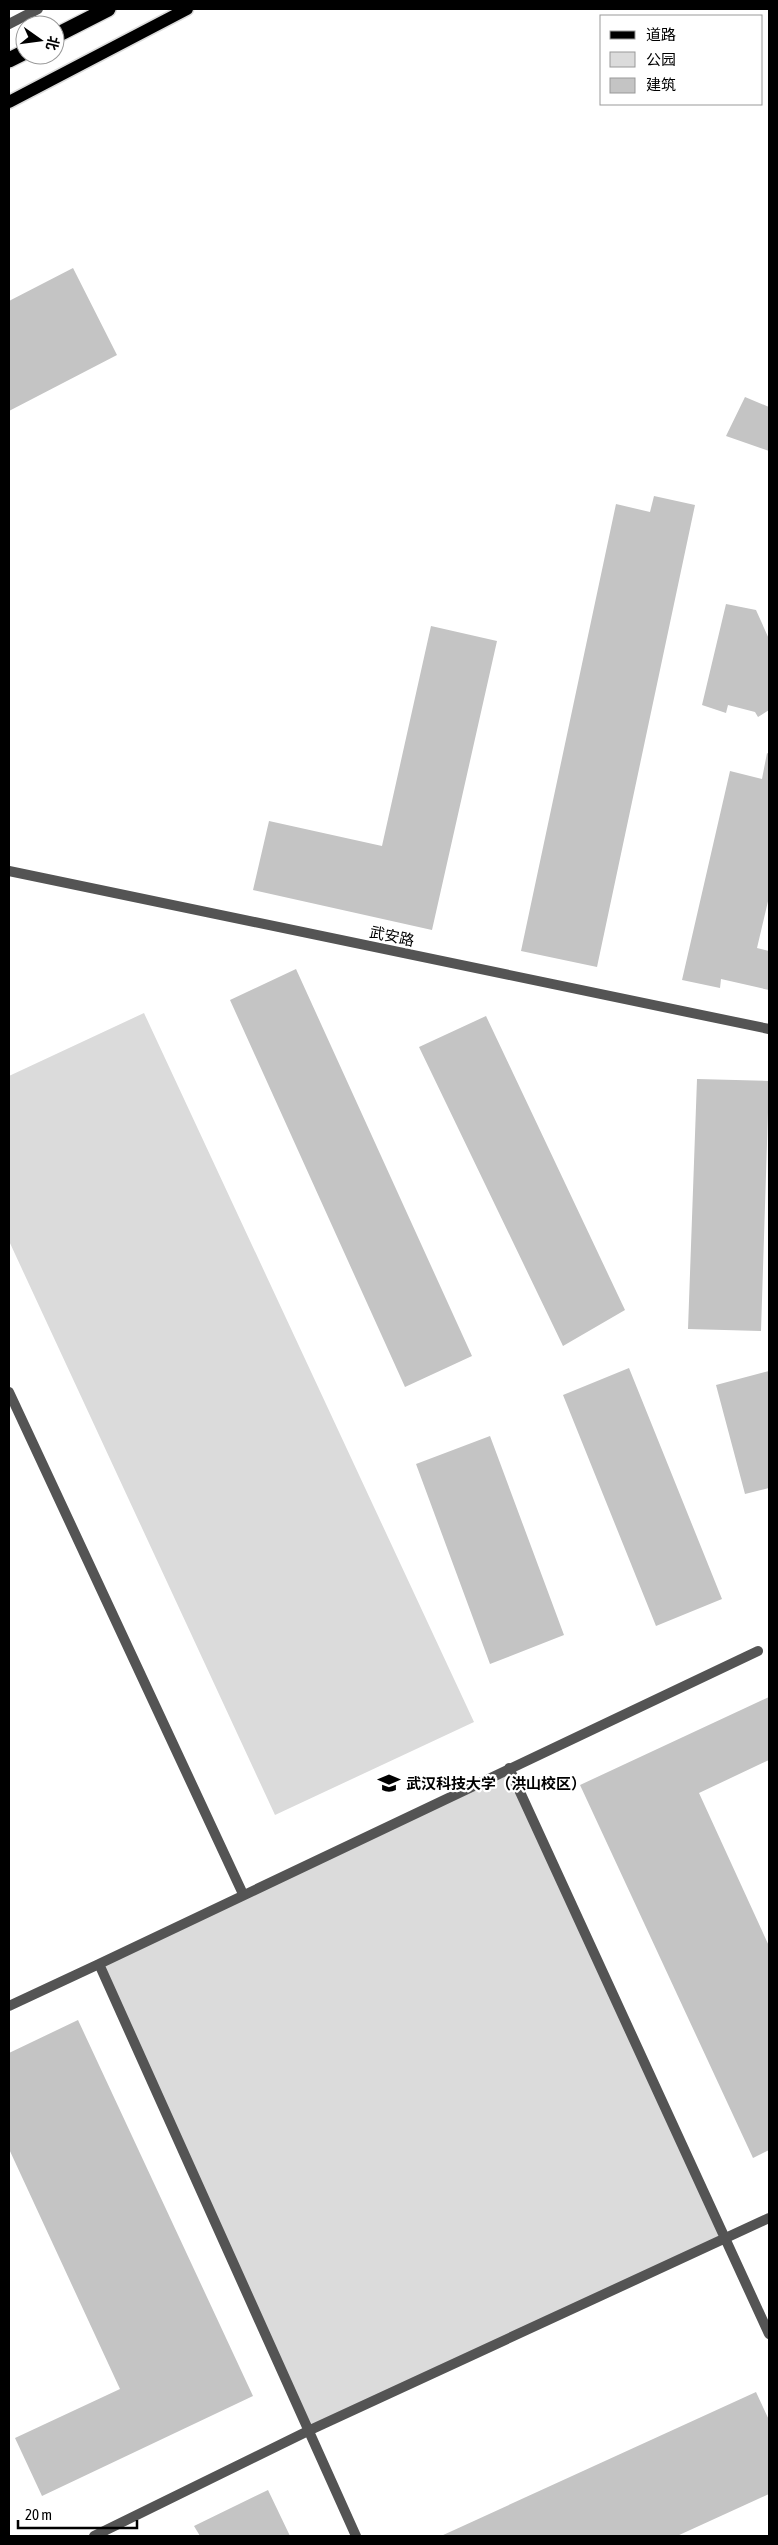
<svg xmlns="http://www.w3.org/2000/svg" width="778" height="2545" font-family="'Asap Condensed','Noto Sans SC',sans-serif">
<rect width="100%" height="100%" fill="#fff"/>
<path fill="#dbdbdb" d="M144,1013L474,1722L275,1815L9,1241V1076Z
M509,1768L726,2239L308,2431L99,1964Z"/>
<path fill="#c4c4c4" d="M73,268L117,355L9,411V301Z
M745,397L769,407V451L726,436Z
M654,496L695,505L597,967L521,951L616,504L650,512Z
M726,604L756,610L769,639V710L758,717L755,712L728,705L726,713L702,705Z
M431,626L497,641L432,930L253,890L269,821L382,846Z
M767,753L769,754V897L757,948L769,951V990L721,979L720,988L682,980L730,771L762,779Z
M296,969L472,1356L405,1387L230,1000Z
M486,1016L625,1310L563,1346L419,1047Z
M697,1079L769,1081L761,1331L688,1329Z
M629,1368L722,1599L656,1626L563,1395Z
M769,1371V1488L745,1494L716,1385Z
M490,1436L564,1635L490,1664L416,1464Z
M769,1697V1760L699,1793L769,1946V2150L753,2158L580,1785Z
M78,2020L253,2396L42,2496L15,2438L120,2389L9,2149V2053Z
M756,2392L769,2420V2494L677,2536H441Z
M268,2490L290,2536H200L194,2526Z"/>
<g fill="none" stroke-linecap="round" stroke-linejoin="round">
<g stroke="#dbdbdb" stroke-width="15">
<path id="primary" d="M9,102L187,9"/>
</g>
<g stroke="#dbdbdb" stroke-width="18">
<path id="highway" d="M55,36L108,9
M9,60L25,52"/>
</g>
<path stroke="#545454" stroke-width="10" d="M9,24L38,9"/>
<path stroke="#545454" stroke-width="10" d="M9,871L769,1029
M9,1392L243,1894
M509,1768L769,2334
M9,2006L99,1964
M94,2536L308,2431L769,2218
M356,2536L99,1964L758,1651"/>
<use href="#primary" stroke="#000" stroke-width="12"/>
<use href="#highway" stroke="#000" stroke-width="15"/>
</g>
<defs>
<g id="university-bare" transform="scale(1.725)"><path d="M0-5L7-2L0 1L-7-2ZM-4 1L0 2.5L4 1V4Q0 6-4 4Z" fill="#000" stroke="#fff" stroke-width="2.5" paint-order="stroke"/></g>
</defs>
<g fill-rule="evenodd">
<use href="#university-bare" x="389" y="1783"/>
</g>
<g text-anchor="middle" dominant-baseline="central" stroke-width="4.5" stroke-linejoin="round" paint-order="stroke">
<g font-size="15" fill="#000" stroke="#fff">
<text transform="translate(392 936) rotate(12)">武安路</text>
</g>
<g font-size="15" font-weight="bold" fill="#000" stroke="#fff" text-anchor="start">
<text x="406" y="1783">武汉科技大学（洪山校区）</text>
</g>
</g>
<rect width="778" height="2545" fill="none" stroke="#000000" stroke-width="20"/>
<rect x="600" y="15" width="162" height="90" fill="#ffffff" stroke="#999999"/>
<rect x="610" y="31" width="25" height="8" fill="#000000" stroke="#999999"/>
<text x="646" y="40" font-size="15" fill="#000000">道路</text>
<rect x="610" y="52" width="25" height="15" fill="#dbdbdb" stroke="#999999"/>
<text x="646" y="65" font-size="15" fill="#000000">公园</text>
<rect x="610" y="78" width="25" height="15" fill="#c4c4c4" stroke="#999999"/>
<text x="646" y="90" font-size="15" fill="#000000">建筑</text>
<g transform="translate(40 40) rotate(104)"><circle r="24" fill="#ffffff" stroke="#999999"/>
<path d="M0-4L9 19L0 12L-9 19Z" fill="#000000"/>
<text y="-8" font-size="14" font-weight="bold" text-anchor="middle" fill="#000000">北</text>
</g>
<path d="M18 2520v8h119v-8" fill="none" stroke="#000000" stroke-width="2.5"/>
<text x="25" y="2520" font-size="15" fill="#000000" stroke="#ffffff" stroke-width="4" paint-order="stroke">20 m</text>
</svg>
